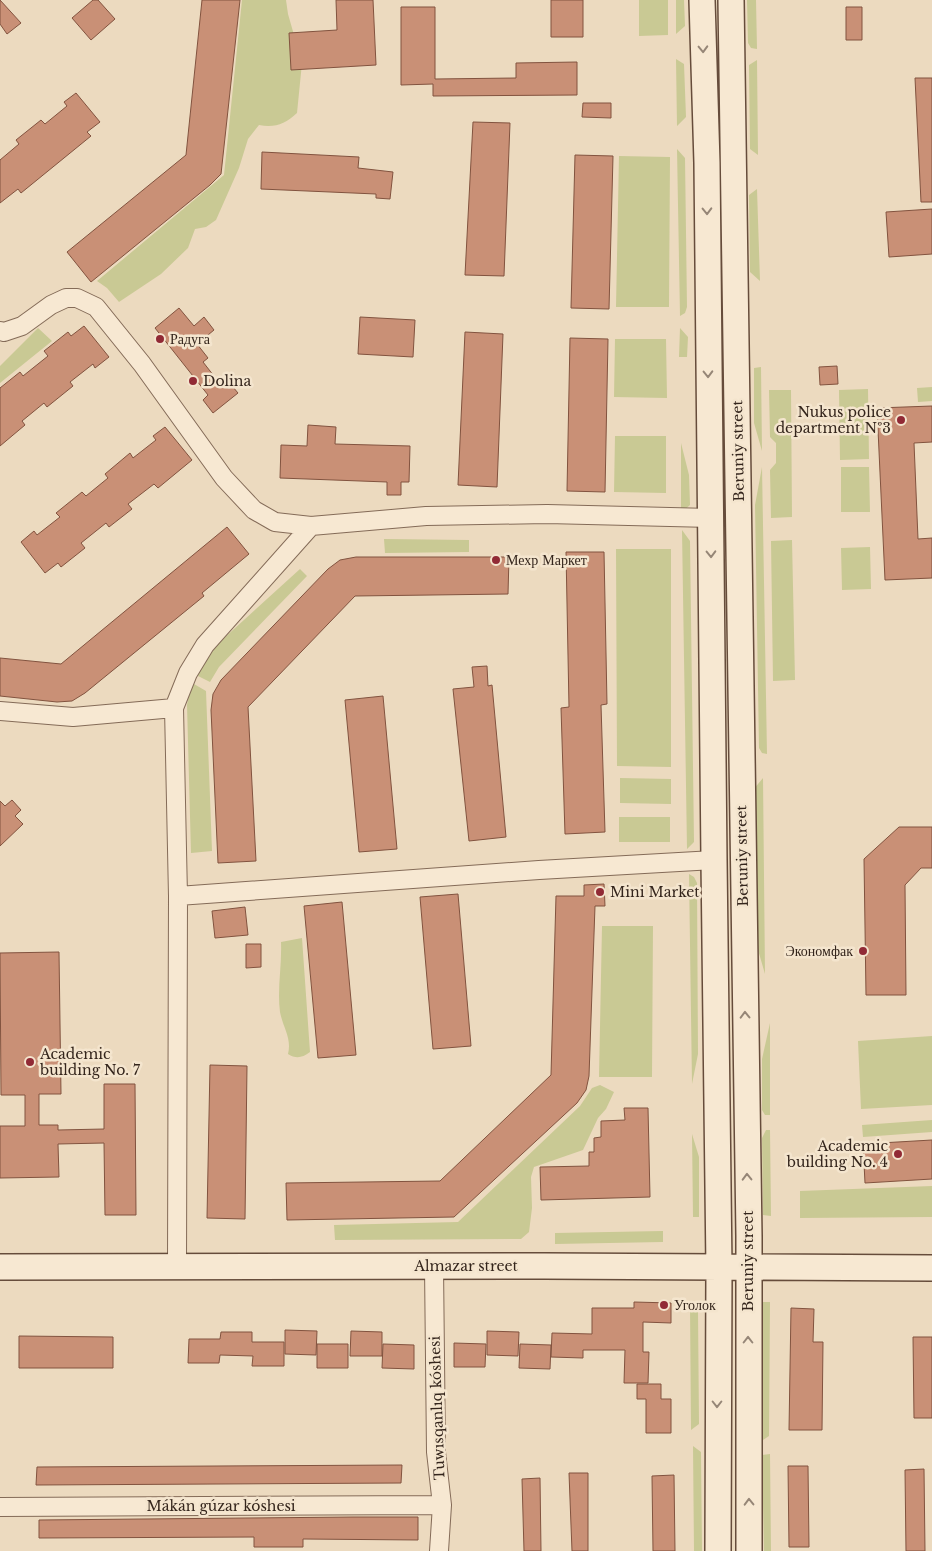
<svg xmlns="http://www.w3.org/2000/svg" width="932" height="1551" font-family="'Libre Baskerville',serif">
<rect width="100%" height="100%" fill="#ecdabf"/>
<path fill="#c9c994" d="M242,0H286L288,14L302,63L297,113C285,124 275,128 259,125L248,139L239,168L216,220L206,227L195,229L188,248L161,274L119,302L107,288L97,281L224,175Z
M639,0H668V35L639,36Z
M676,0H684L685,26L676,34Z
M747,0H756L757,49L751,48L748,43Z
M676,59L684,64L686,117L677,126Z
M757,60L758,155L750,149L749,65Z
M677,149L685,158L687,307L685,313L680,316Z
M619,156L670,157L669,307H616Z
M757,189L760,281L750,272L749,195Z
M38,328L52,341L0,383V366Z
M680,328L688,337L687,357H679Z
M615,339H666L667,398L614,397Z
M761,367L762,451L754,423V368Z
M932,387V401L918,402L917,388Z
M868,389L869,459L840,460L839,390Z
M769,390H791L792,517L771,518L770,470L776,463V443L770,437Z
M615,436H666V493L614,492Z
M681,443L689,475L690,505L681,513Z
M762,467L767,754L762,753L759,748L755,505Z
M841,467H869L870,512H841Z
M682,530L690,541L694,842L687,849Z
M384,539L469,540V552L385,553Z
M792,540L795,680L773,681L771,541Z
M870,547L871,589L842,590L841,548Z
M616,549H671V767L617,766Z
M300,569L307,576L219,667L210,682L196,675L211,650Z
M194,684L206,691L212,851L191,853L187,705L190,689Z
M620,778L671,779V804L620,803Z
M763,778L765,974L756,943L753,790Z
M619,817H670V842H619Z
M689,874L694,877L697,883L698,1054L692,1084Z
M602,926H653L652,1077H599Z
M302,938L310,1052C302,1058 296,1059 288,1054C292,1038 283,1028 280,1012C277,989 282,966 281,942Z
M770,1023V1115H765L762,1110V1059Z
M932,1036V1105L861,1109L858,1041Z
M600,1085L614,1092L606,1109L598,1118L583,1150L534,1167L531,1177L532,1208L529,1232L521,1239L335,1240L334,1225L458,1222L580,1106L592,1088Z
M932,1120V1132L863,1137L862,1125Z
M766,1130H770L771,1216L763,1215L762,1138Z
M692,1134L699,1157V1217H693Z
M932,1186V1217L800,1218V1191Z
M663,1231V1242L555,1244V1233Z
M761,1302H770L769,1436L763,1440Z
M690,1304L695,1305L698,1311L699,1424L691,1430Z
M693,1446L701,1452L702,1551H694Z
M770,1454L771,1551H764L762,1455Z"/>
<path fill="#c99076" stroke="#82533f" d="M0,0L21,23L7,34L0,24Z
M93,0H98L115,19L91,40L72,18Z
M202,0H240L221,174L210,185L91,282L67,252L186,155Z
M336,0H373L376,65L291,70L289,33L337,30Z
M551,0H583V37H551Z
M401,7H435V79L516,78V63L577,62V95L433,96V84L401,85Z
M846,7H862V40H846Z
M915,78H932V202H921Z
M76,93L100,122L87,132L91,136L21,193L18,189L0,203V160L19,144L16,140L41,120L45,124L67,106L64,102Z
M583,103H611V118L582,117Z
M473,122L510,123L504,276L465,275Z
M262,152L359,157L358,168L393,172L390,199L376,198V194L261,189Z
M575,155L613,156L609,309L571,308Z
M932,209V254L889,257L886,212Z
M179,308L194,326L204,317L214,330L197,344L208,358L203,362L221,385L227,380L238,393L213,413L203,400L208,395L155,328Z
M360,317L415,320L413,357L358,354Z
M84,326L109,357L95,368L93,364L70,382L73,386L47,407L44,403L22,421L25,425L0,446V388L20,372L23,376L48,356L44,351L68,332L71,336Z
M465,332L503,334L497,487L458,485Z
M570,338L608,339L605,492L567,491Z
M837,366L838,384L820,385L819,367Z
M932,406V442L914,443L918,539L932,538V578L885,580L877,408Z
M308,425L336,427L335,444L410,446L409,482H401V495H387V482L280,478L281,445L307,446Z
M165,427L192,460L158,488L154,484L128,504L132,509L109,527L106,523L81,543L85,548L61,567L58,563L45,573L21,542L34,531L37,535L60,517L56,513L82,492L86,496L108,478L105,474L130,453L133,458L156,440L153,436Z
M227,527L249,554L202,593L204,596L85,693L72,701L57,702L0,696V658L61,664Z
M566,552H604L607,704L601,705L605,832L565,834L561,708L569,707Z
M356,557H509L508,594L355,596L248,707L256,861L218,863L211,710L213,694L221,680L328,569L340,560Z
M487,666L488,686L492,685L506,837L469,841L453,689L474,687L472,667Z
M383,696L397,849L359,852L345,700Z
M12,800L21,810L15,816L23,824L0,846V801L5,806Z
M899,827H932V868H921L905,885L906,995H866L864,859Z
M604,884L605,906H595L589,1076L586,1090L577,1103L454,1217L287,1220L286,1183L440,1181L551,1075L556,896H584V885Z
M458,894L471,1046L433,1049L420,897Z
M342,902L356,1055L318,1058L304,906Z
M245,907L248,935L215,938L212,911Z
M246,944H261V967L246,968Z
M59,952L61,1094H39V1125H58V1130L104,1129V1084H135L136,1215H105L104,1143L58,1144L59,1177L0,1178V1126H25V1095H1L0,953Z
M210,1065L247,1066L245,1219L207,1218Z
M624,1108H648L650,1197L541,1200L540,1167L589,1166V1152H594V1138L601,1137V1121L625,1120Z
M932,1140V1179L865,1183L863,1144Z
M634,1302L671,1303V1323L643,1322V1352H649L648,1383H624L625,1350H583V1358L551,1357L552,1333L592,1334V1308H634Z
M791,1308L814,1309L813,1342H823L822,1430H789Z
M285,1330L317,1331L316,1355L285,1354Z
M351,1331L382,1332V1356H350Z
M487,1331L519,1332L518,1356L487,1355Z
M221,1332H252V1342H284V1366H252L253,1356L220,1355L219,1363H188L189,1339H220Z
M19,1336L113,1337V1368H19Z
M913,1337H932V1418H914Z
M454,1343L486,1344L485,1367H454Z
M317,1344H348V1368H317Z
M383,1344L414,1345V1369L382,1368Z
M520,1344L551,1345L550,1369L519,1368Z
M637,1384H661V1399H671V1433H646V1399H637Z
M402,1465L401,1483L36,1485L37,1467Z
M788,1466H808L809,1547H789Z
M924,1469L925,1551H906L905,1470Z
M569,1473H588V1551H572Z
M674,1475L675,1551H653L652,1476Z
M540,1478L541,1551H524L522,1479Z
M353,1517H418V1540L303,1539V1547H254V1537L39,1538V1520Z"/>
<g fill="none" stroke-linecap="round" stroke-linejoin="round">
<g stroke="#846b58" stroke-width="20">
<path id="street" d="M0,331L4,332L22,326L51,305L66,298H77L96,307L142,364L224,478L254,510L275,522L311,526L426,516L547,514L711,518
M0,711L73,717L174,708
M178,896L539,870L714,860
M434,1266L436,1452L442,1505L439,1551
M177,1267L178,896L174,708L188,673L205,645L311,526
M0,1507L442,1505"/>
</g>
<g stroke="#664c3b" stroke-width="28">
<path id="secondary" d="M702,0L707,163L714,860L719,1268L718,1551
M731,0L749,1236V1551
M0,1267L544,1266L932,1268"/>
</g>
<use href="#street" stroke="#f7e8d2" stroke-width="18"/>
<use href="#secondary" stroke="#f7e8d2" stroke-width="25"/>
</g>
<defs><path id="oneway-chevron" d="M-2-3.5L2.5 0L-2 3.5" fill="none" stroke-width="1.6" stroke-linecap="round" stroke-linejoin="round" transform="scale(1.25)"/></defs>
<g stroke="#968677">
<use href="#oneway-chevron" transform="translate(703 49) rotate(88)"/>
<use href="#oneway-chevron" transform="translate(707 211) rotate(89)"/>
<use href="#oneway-chevron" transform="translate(708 374) rotate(89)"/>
<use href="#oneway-chevron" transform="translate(711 554) rotate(89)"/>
<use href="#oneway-chevron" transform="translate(745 1015) rotate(-91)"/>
<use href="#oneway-chevron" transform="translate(747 1177) rotate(-91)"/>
<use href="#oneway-chevron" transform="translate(748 1340) rotate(-90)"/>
<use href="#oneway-chevron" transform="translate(717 1404) rotate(90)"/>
<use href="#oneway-chevron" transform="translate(749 1502) rotate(-91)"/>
</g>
<g fill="#912a35" stroke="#f4e5ce" stroke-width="2">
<circle cx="160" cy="339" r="5"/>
<circle cx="193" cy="381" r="5"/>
<circle cx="901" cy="420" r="5"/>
<circle cx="496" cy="560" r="5"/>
<circle cx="600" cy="892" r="5"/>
<circle cx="863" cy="951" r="5"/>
<circle cx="30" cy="1062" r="5"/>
<circle cx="898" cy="1154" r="5"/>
<circle cx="664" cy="1305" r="5"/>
</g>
<g text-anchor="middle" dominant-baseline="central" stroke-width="5" stroke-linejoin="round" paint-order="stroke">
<g font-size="14" fill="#34251c" stroke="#f4e5ce" text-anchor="start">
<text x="170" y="339">Радуга</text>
<text x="203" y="381">Dolina</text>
<text x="891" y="412" text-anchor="end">Nukus police<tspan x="891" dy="16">department №3</tspan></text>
<text x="506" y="560">Мехр Маркет</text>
<text x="610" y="892">Mini Market</text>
<text x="853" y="951" text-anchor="end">Экономфак</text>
<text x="40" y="1054">Academic<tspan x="40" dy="16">building No. 7</tspan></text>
<text x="888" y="1146" text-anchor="end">Academic<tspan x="888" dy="16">building No. 4</tspan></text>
<text x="674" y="1305">Уголок</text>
</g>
<g font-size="14" fill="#34251c" stroke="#f4e5ce">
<text transform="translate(738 451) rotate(-91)">Beruniy street</text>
<text transform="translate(742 856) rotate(-91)">Beruniy street</text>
<text transform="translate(748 1261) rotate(-90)">Beruniy street</text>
<text x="466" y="1266">Almazar street</text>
<text transform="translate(437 1408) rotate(-92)">Tuwısqanlıq kóshesi</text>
<text x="221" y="1506">Mákán gúzar kóshesi</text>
</g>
</g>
</svg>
